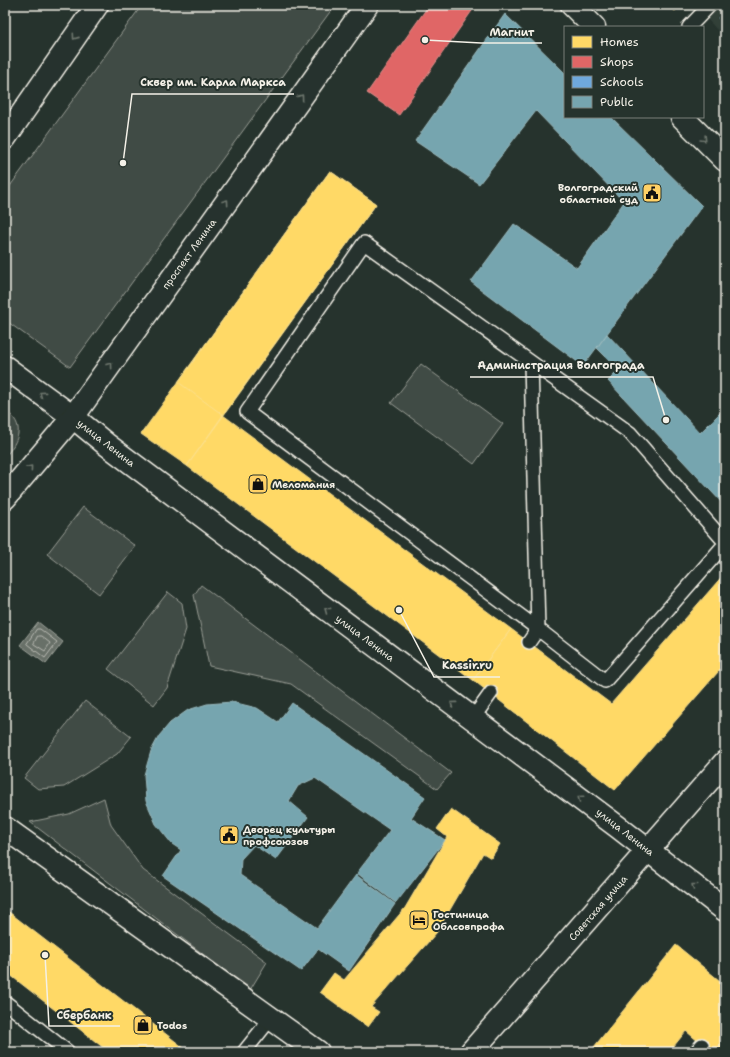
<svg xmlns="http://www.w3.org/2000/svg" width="730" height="1057" font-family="'Shantell Sans',sans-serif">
<rect width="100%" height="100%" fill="#26332d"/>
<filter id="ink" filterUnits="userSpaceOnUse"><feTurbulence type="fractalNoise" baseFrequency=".025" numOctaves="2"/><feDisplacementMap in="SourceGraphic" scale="8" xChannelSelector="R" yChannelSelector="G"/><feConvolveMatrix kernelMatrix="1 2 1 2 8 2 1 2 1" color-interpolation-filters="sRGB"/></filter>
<g filter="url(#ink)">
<path fill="#333f39" d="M721,5H725V38L707,19Z"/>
<path fill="#414b45" stroke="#9a9e96" d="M142,5H335L70,367L5,320V193Z
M421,364L503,424L474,464L391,403Z
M5,410C26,425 19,440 5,457Z
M83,507L135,546L99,594L47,554Z
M201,585L451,773L437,789L291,684L209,666L194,595Z
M168,592L182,603L186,629L167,688L154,705L108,669Z
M85,701L131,737L117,754L64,787L38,789L24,778Z
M104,798L111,825L143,870L267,962L250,990L30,822L69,814Z"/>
<path fill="#676f68" stroke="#9fa39b" d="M38,622L63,642L46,664L20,645Z"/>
<path fill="#ffd966" stroke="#fce08d" d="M668,5H681L675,11Z
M330,171L376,204L187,466L141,434Z
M330,171L376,204L223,415L178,382Z
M223,415L511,629L473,680L187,466Z
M725,573V664L615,790L473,680L511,629L611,704Z
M451,809L500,844L491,858L483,853L437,932L371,1007L379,1012L368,1027L320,992L334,973L344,980L405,908L447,837L437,829Z
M5,909L189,1052H109L5,971Z
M676,945L725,985V1052H711L686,1031L669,1052H590Z"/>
<path fill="#e06666" stroke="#e6908d" d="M429,5H476L399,115L367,93Z"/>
<path fill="#6fa8dc" stroke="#97bee0" d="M725,11V24L718,18Z"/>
<path fill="#76a5af" stroke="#9cbcc0" d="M5,5H11L5,19Z
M505,14L565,73V117H611L702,206L583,366L471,282L514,224L577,268L624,202L536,111L479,184L415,141Z
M607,334L700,433L725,408V506L608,381L619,370L597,348Z
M232,702L257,708L278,722L292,703L425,797L411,818L445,840L396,903L357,873L390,830L315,778L298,786L289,801L308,817L276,860L254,845L241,859L240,875L317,928L356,875L395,904L349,971L318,949L301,971L163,876L181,850L172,844L156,824L146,801L144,775L151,751L159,736L170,723L188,710L207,704Z"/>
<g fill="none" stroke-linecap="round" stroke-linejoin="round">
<path stroke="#bcbdb5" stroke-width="1" d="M37,629H40L57,642L45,658L27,644Z
M38,636H41L50,643L45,651L34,644Z"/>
<g stroke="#f4f1e8" stroke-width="16">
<path id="lane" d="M689,27L710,5
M531,363L538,629L605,681L725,544
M529,642L538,629L247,412L364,243L630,433L725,542
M473,718L491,693
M5,1002L68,1052
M244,1052L271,1018
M696,1052L702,1045"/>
</g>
<g stroke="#f4f1e8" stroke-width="25">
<path id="street" d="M572,5L594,27
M682,117L725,160
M5,367L73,417L106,444L618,827L725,910
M5,828L318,1052"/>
</g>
<g stroke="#f4f1e8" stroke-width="25">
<path id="secondary" d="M471,1052L725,762"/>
</g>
<g stroke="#f4f1e8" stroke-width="25">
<path id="primary" d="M5,138L97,5
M5,498L73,417L367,5"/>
</g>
<use href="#lane" stroke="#26332d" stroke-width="13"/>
<use href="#street" stroke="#26332d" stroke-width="22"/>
<use href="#secondary" stroke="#26332d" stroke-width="22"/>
<use href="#primary" stroke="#26332d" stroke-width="22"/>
</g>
<defs><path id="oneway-chevron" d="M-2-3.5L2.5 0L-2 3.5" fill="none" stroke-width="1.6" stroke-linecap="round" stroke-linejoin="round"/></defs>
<g stroke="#6e766e">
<use href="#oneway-chevron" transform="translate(75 37) rotate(125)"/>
<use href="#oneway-chevron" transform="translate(301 97) rotate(-54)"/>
<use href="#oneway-chevron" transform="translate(704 139) rotate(46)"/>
<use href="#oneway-chevron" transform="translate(226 202) rotate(-54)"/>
<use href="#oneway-chevron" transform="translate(110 365) rotate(-54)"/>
<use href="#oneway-chevron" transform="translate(42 394) rotate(-143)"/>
<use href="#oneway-chevron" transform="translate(30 468) rotate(-50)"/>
<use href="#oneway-chevron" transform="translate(327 610) rotate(-143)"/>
<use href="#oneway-chevron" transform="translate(453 704) rotate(-143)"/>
<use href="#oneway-chevron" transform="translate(580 798) rotate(-143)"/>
<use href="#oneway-chevron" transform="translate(694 886) rotate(-142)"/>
</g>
</g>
<defs>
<g id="civic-square" transform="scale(1)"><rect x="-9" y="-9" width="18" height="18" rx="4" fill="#ffd166" stroke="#26332d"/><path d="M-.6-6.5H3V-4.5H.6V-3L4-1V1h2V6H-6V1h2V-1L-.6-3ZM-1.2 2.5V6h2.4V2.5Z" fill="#111"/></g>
<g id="shop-square" transform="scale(1)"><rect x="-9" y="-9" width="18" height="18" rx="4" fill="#ffd166" stroke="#26332d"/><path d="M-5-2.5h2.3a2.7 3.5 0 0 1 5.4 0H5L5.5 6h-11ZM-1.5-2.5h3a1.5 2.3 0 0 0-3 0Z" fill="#111"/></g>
<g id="hotel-square" transform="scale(1)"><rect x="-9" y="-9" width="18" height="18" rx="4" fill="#ffd166" stroke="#26332d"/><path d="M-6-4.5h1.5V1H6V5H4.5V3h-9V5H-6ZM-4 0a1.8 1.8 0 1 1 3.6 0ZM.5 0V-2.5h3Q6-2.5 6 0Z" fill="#111"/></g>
</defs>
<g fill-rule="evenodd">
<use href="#civic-square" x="652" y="193"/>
<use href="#shop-square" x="258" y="484"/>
<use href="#civic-square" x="229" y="835"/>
<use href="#hotel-square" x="419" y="920"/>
<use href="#shop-square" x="143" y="1025"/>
</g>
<g text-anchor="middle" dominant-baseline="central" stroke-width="4" stroke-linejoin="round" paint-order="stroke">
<g font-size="10" font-weight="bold" fill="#f4f1e8" stroke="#26332d" text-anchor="start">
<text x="638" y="187" text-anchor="end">Волгоградский<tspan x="638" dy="12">областной суд</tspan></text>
<text x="272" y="484">Меломания</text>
<text x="243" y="829">Дворец культуры<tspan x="243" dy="12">профсоюзов</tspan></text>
<text x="433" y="914">Гостиница<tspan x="433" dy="12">Облсовпрофа</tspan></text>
<text x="157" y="1025">Todos</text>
</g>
<g font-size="10" fill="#f4f1e8" stroke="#26332d">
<text transform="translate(189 254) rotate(-54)">проспект Ленина</text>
<text transform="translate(106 443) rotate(38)">улица Ленина</text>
<text transform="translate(365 638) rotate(37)">улица Ленина</text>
<text transform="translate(625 832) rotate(38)">улица Ленина</text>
<text transform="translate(598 908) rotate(-49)">Советская улица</text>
</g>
</g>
<path fill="none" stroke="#f4f1e8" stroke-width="1.5" d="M425 40L481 43H542M123 163L132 94H294M666 420L653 377H470M399 610L434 677H500M45 955L49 1026H120"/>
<g fill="#f4f1e8" stroke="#26332d" stroke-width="1.5">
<circle cx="425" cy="40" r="4"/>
<circle cx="123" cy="163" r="4"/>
<circle cx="666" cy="420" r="4"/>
<circle cx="399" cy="610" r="4"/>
<circle cx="45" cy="955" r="4"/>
</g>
<g font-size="11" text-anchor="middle" font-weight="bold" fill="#f4f1e8" stroke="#26332d" stroke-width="4" stroke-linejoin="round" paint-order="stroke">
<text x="512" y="36">Магнит</text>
<text x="213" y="86">Сквер им. Карла Маркса</text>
<text x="561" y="369">Администрация Волгограда</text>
<text x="467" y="669">Kassir.ru</text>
<text x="84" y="1019">Сбербанк</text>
</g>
<rect width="730" height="1057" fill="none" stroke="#26332d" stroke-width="20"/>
<rect x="10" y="10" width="710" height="1037" fill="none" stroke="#f4f1e8" stroke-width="1.5" filter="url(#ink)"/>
<rect x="564" y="26" width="140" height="92" fill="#26332d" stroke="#787f78"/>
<rect x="572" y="36" width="20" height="12" fill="#ffd966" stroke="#787f78"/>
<text x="600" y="46" font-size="12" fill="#f4f1e8">Homes</text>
<rect x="572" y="56" width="20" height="12" fill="#e06666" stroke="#787f78"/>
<text x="600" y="66" font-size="12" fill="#f4f1e8">Shops</text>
<rect x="572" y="76" width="20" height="12" fill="#6fa8dc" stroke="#787f78"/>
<text x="600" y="86" font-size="12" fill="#f4f1e8">Schools</text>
<rect x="572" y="96" width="20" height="12" fill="#76a5af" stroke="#787f78"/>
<text x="600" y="106" font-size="12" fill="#f4f1e8">Public</text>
</svg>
